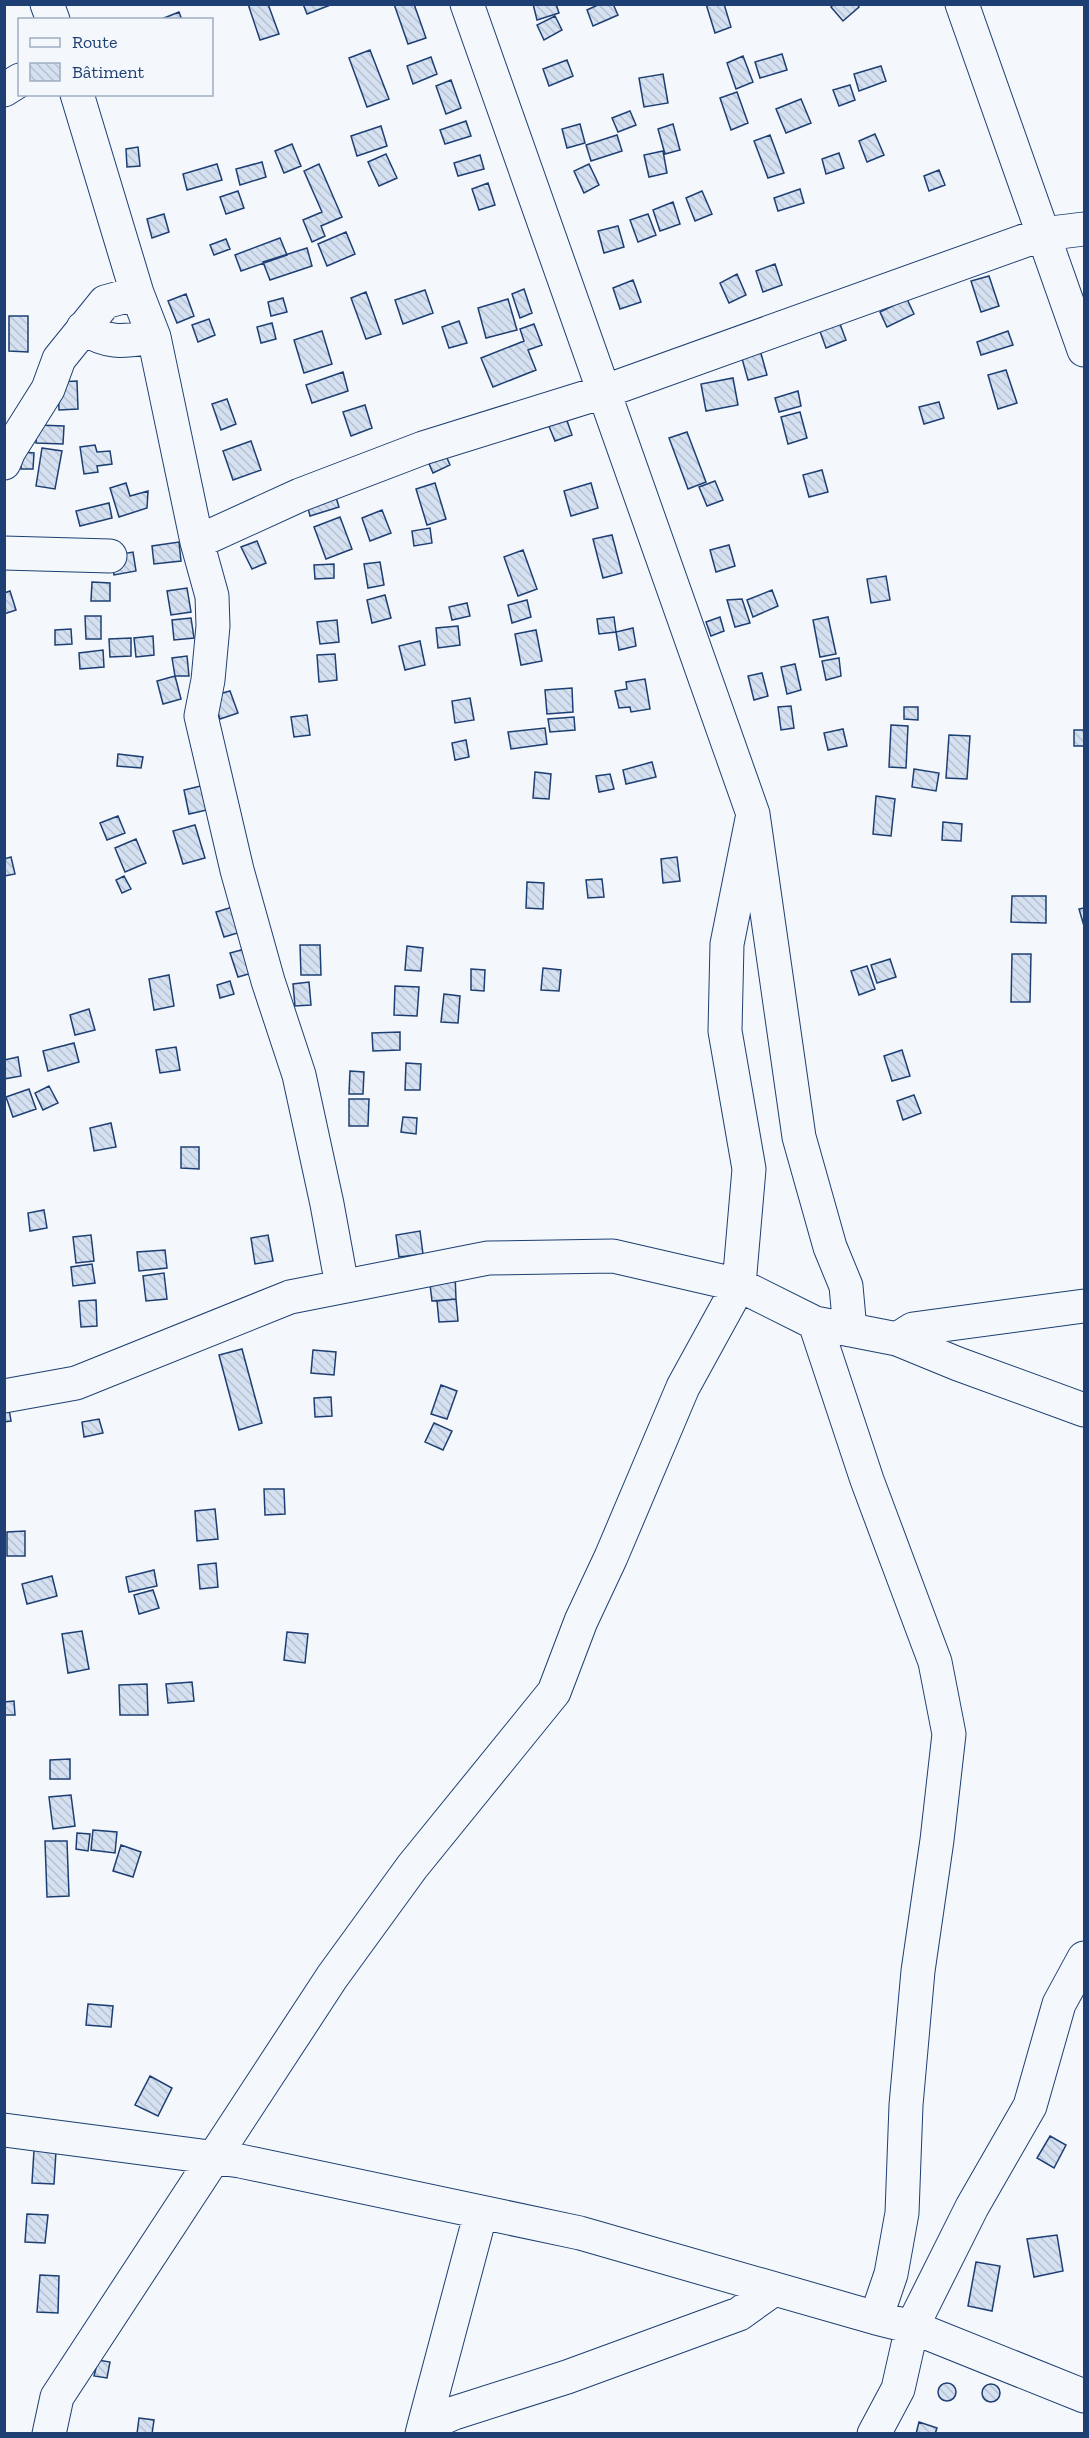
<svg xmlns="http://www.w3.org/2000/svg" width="1089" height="2438" font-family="'Zilla Slab',serif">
<defs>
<pattern id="building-back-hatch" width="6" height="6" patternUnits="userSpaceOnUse" patternTransform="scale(1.5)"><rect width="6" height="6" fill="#d5e0f0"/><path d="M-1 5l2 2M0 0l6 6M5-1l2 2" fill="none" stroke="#b6c1d1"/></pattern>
</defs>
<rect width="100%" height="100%" fill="#f4f7fb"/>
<path fill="url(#building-back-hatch)" stroke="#1d3f73" stroke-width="1.5" d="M248,4H268L279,34L260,40Z
M303,4H333L307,14Z
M394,4H414L426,38L408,44Z
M533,4H556L559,13L537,20Z
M600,4H613L618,15L593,26L587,10Z
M706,4H724L731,27L715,33Z
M834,4H857L859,7L843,21L831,7Z
M179,12L182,20H159Z
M555,16L562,30L544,40L537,25Z
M370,50L389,99L367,107L349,58Z
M782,54L787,70L760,78L755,62Z
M743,56L753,82L736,89L727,63Z
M431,57L437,74L413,84L407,66Z
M567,60L573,76L549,86L543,69Z
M881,66L886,81L859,91L854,74Z
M663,74L668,103L644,107L639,78Z
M451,80L461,108L446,114L436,86Z
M850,85L855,100L839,106L833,90Z
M737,92L748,123L731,130L720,98Z
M801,99L811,123L786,133L776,109Z
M630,111L636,125L618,132L612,118Z
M466,121L471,136L445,144L440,130Z
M580,124L585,143L567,148L562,129Z
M673,124L680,150L665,154L658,129Z
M381,126L387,146L357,156L351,136Z
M875,134L884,155L867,162L859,141Z
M617,135L622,151L591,161L586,145Z
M770,135L784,173L768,178L754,141Z
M292,144L301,166L284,173L275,151Z
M138,147L140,166L127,167L126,149Z
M663,151L667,173L649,177L644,155Z
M839,153L844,168L826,174L822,159Z
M386,154L397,178L379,186L368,162Z
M480,155L484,169L458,176L454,163Z
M262,162L266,177L240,185L236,169Z
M217,164L222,180L187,190L183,174Z
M319,164L342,217L321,226L325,236L312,242L303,220L322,212L304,171Z
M589,164L599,185L584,193L574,171Z
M939,170L945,185L929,191L924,176Z
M488,183L495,205L479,210L472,189Z
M800,189L804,203L778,211L774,198Z
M238,191L244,208L226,214L220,197Z
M702,191L712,214L695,221L686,198Z
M673,202L680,224L660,231L653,210Z
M164,214L169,232L152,238L147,219Z
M648,214L656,235L638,242L630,220Z
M618,226L624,247L604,253L598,231Z
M346,232L355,254L327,266L318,244Z
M280,238L287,255L241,271L235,255Z
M226,239L230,249L214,255L210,245Z
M307,248L312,266L270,280L263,262Z
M775,264L782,285L763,292L756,271Z
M737,274L746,295L729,303L720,283Z
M989,276L999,306L981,312L971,281Z
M633,280L641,302L620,309L613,288Z
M524,289L532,313L520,318L512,294Z
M425,290L433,313L403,324L395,300Z
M366,292L381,334L366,339L351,298Z
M186,294L194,316L177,323L168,301Z
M283,298L287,312L271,316L268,302Z
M508,299L517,330L486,338L478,308Z
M907,299L914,314L887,327L880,312Z
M9,316H28V352L9,351Z
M837,316L846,340L826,348L817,323Z
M209,319L215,335L198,342L192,325Z
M459,321L467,343L449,348L442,327Z
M272,323L276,339L261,343L257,327Z
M534,324L542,345L528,350L536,370L493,387L481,358L524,341L520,329Z
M322,331L332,364L304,373L294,340Z
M1008,331L1013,345L981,355L977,342Z
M760,350L767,375L748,380L741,355Z
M1006,370L1017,403L998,409L988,375Z
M343,372L348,391L312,403L306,385Z
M733,378L738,405L706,411L701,384Z
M77,381L78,409L59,410L58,382Z
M798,391L801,406L779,412L775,398Z
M227,399L236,424L221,430L212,404Z
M939,402L944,418L924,424L919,407Z
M365,405L372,428L351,436L343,412Z
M564,412L572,435L555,441L546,419Z
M800,412L807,438L788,444L781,417Z
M37,425L64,426L63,444L36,443Z
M687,432L706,482L688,489L669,438Z
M251,441L261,470L233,480L223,451Z
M95,445L97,452L110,451L112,464L97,466L98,472L84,474L80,447Z
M42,448L62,451L55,489L36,486Z
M444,451L450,465L433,473L427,459Z
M22,452L34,453L33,469H21Z
M822,470L828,492L809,497L803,475Z
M715,481L723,500L707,506L699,487Z
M126,483L130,496L148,491L147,508L119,517L110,488Z
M435,483L446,519L427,525L416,489Z
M591,483L598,508L571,516L564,491Z
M334,491L339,507L310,516L306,500Z
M109,503L112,518L80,526L76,511Z
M382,510L391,533L370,541L362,518Z
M340,517L352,549L326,559L314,527Z
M430,528L432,543L414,546L412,531Z
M612,535L622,573L603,578L593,539Z
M257,541L266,563L252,569L241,547Z
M179,542L181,561L154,564L152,546Z
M729,545L735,566L716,572L710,550Z
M523,550L537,589L518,596L504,557Z
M133,552L136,571L114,575L110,556Z
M380,562L384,585L368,588L364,564Z
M334,564V578L315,579L314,565Z
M886,576L890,600L871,603L867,579Z
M92,582L110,583V601H91Z
M187,588L191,612L171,615L167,591Z
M772,590L778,606L753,617L747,600Z
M10,591L16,610L4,614V593Z
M385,595L391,618L372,623L367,600Z
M742,599L750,623L735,627L727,600Z
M527,600L531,617L512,623L508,605Z
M467,603L470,616L452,620L449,607Z
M85,616H101V639H86Z
M614,617L616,632L599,634L597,619Z
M720,617L724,631L711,636L706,622Z
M828,617L836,654L820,657L813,620Z
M191,618L194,638L174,640L172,620Z
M337,620L339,642L320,644L317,622Z
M458,626L460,645L438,648L436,628Z
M633,628L636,646L619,650L616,632Z
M71,629L72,644L55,645V630Z
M536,630L542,661L521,665L515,634Z
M153,636L154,655L136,657L134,638Z
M131,638V656L110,657L109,639Z
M420,641L425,665L405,670L399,646Z
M103,650L104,667L80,669L79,653Z
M335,654L337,680L319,682L317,655Z
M187,656L189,676H175L172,658Z
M839,658L841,676L826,680L822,661Z
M795,664L801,690L787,694L781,667Z
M762,673L768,696L754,700L748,676Z
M175,676L181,699L163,704L157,681Z
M645,679L650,709L631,712L630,707L619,708L615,691L627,689L626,682Z
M572,688L573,712L547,714L545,690Z
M230,691L238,713L220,719L212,696Z
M470,698L474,720L455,723L452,701Z
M791,706L794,728L781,730L778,707Z
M904,707H918V720L904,719Z
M307,715L310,735L294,737L291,717Z
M574,717L575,730L550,732L548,719Z
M891,725L908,726L906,768L889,767Z
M545,728L547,744L511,749L508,732Z
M843,729L847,746L828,750L824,733Z
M1074,730H1084V746H1074Z
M949,735L970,736L967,779L946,778Z
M466,740L469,757L455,760L452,743Z
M118,754L143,757L141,768L117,766Z
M652,762L656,777L626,784L623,770Z
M914,769L939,773L936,791L912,787Z
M535,772L551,774L549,799L533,798Z
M610,774L614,789L599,792L596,776Z
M205,785L211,809L189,814L184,790Z
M876,796L895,799L891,836L873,834Z
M118,816L125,833L107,840L100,823Z
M943,822L962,824L961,841L942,840Z
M195,825L205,858L183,864L173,831Z
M136,839L146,863L125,872L115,848Z
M11,857L15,874L4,876V859Z
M677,857L680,881L663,883L661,859Z
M124,876L131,889L122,893L116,880Z
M602,879L604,897L588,898L586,880Z
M527,882L544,883L543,909L526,908Z
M1012,896H1046V923L1011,922Z
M236,906L244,931L224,937L216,912Z
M1084,908V926L1079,909Z
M300,945H320L321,975H301Z
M407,946L423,948L421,971L405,970Z
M245,949L252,973L238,977L230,953Z
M1012,954H1031L1030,1002H1011Z
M890,959L896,977L877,983L871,965Z
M867,966L875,989L859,995L851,971Z
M543,968L561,970L559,991L541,990Z
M471,969L485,970L484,991L471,990Z
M169,975L174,1006L154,1010L149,979Z
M230,981L234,994L220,998L217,985Z
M309,982L311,1005L295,1006L293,984Z
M395,986L419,987L417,1016L394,1015Z
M444,994L460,996L458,1023L441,1022Z
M89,1009L95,1030L75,1035L70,1015Z
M400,1032V1050L373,1051L372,1033Z
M74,1043L79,1062L48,1071L43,1051Z
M176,1047L180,1070L160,1073L156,1050Z
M902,1050L910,1076L892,1081L884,1056Z
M18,1057L21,1076L4,1079V1060Z
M406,1063L421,1064L420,1090H405Z
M350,1071L364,1072L363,1094H349Z
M49,1086L58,1103L43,1110L35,1093Z
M29,1089L36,1109L13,1117L6,1097Z
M914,1095L921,1113L903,1120L897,1101Z
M349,1099H369L368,1126H349Z
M403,1117L417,1118L416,1134L401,1132Z
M111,1123L116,1147L94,1151L90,1128Z
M181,1147H199V1169L181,1168Z
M44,1210L47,1228L30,1231L28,1213Z
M420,1231L423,1254L399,1257L396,1235Z
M91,1235L94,1261L76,1263L73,1237Z
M268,1235L273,1261L255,1264L251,1238Z
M165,1250L167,1268L139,1271L137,1252Z
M92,1264L95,1283L73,1286L71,1267Z
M164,1273L167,1299L146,1301L143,1276Z
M455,1274L456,1299L432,1301L429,1276Z
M456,1299L458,1321L439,1322L437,1301Z
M96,1300L97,1326L81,1327L79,1301Z
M242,1349L262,1423L239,1430L219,1355Z
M313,1350L336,1352L334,1375L311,1373Z
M441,1385L457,1391L447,1419L431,1414Z
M331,1397L332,1416L315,1417L314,1398Z
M8,1403L11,1421L4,1422V1404Z
M99,1419L103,1433L84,1437L82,1422Z
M434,1423L452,1431L443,1450L425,1442Z
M264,1489H284L285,1514L265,1515Z
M215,1509L218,1539L197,1541L195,1511Z
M25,1531V1556H7V1532Z
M216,1563L218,1587L200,1589L198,1565Z
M154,1570L157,1586L129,1592L126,1577Z
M52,1576L57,1596L27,1604L22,1584Z
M153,1590L159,1608L139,1614L134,1595Z
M82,1631L89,1669L68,1673L62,1634Z
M287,1632L308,1634L305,1663L284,1660Z
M192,1682L194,1701L168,1703L166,1684Z
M147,1684L148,1715H120L119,1685Z
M14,1701L15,1715H5L4,1702Z
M70,1759V1779H50V1760Z
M71,1795L75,1826L53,1829L49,1797Z
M93,1830L117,1832L115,1853L91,1850Z
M77,1833L90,1834L88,1851L76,1849Z
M45,1841H67L69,1896L47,1897Z
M121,1845L141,1852L133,1877L113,1871Z
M88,2004L113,2006L111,2027L86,2025Z
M150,2076L172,2088L158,2116L135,2105Z
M1050,2136L1066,2145L1054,2168L1037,2158Z
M34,2150L56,2151L54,2184L32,2183Z
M27,2214L48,2215L45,2243L25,2242Z
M1057,2235L1063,2271L1034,2277L1027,2239Z
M976,2262L1000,2266L992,2311L968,2306Z
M40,2275L59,2276L58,2313L37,2312Z
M98,2360L110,2362L107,2378L94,2376Z
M938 2392a9 9 0 1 1 18 0a9 9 0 1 1-18 0Z
M982 2393a9 9 0 1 1 18 0a9 9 0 1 1-18 0Z
M139,2418L154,2420L152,2434H137Z
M919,2422L937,2428L935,2434H916Z"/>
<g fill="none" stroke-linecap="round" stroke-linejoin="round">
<g stroke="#1d3f73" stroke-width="35">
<path id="minor" d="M47,4L53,20
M467,4L753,814L799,1137L830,1247L846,1286L850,1330
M962,4L1084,350
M4,90L20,80
M77,94L137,293L154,337L197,542L212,596L213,626L208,680L201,716L237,870L268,981L299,1075L327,1204L342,1286
M83,328C110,345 124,341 154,337
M4,463L9,451L48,389L59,359L105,302L137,293
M197,542L300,495L423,448L603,392L1043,234L1084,229
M4,553L110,556
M815,1323L867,1480L935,1662L949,1734L937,1840L918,1971L906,2105L902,2213L891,2274L876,2318
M897,1339L913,1329L1084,1306
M4,1396L76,1383L290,1297L488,1258L613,1256L739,1285L815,1323L897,1339L958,1364L1084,1410
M4,2130L240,2161L580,2233L876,2318L912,2327L1084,2396
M424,2426L481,2212
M49,2434L57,2397L332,1977L412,1867L554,1692L581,1621L611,1557L683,1387L739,1285L749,1169L725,1031L727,944L753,814
M422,2434L424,2426L454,2413L567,2377L739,2314L774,2289
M874,2434L898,2389L912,2327L972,2207L1030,2106L1059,2004L1084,1958"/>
</g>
<use href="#minor" stroke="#f4f7fb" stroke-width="33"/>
</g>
<rect width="1089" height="2438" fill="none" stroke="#1d3f73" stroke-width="12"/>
<rect x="18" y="18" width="195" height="78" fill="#f4f7fb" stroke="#9eadc5" stroke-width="1.5"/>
<rect x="30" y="38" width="30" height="9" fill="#f4f7fb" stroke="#9eadc5" stroke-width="1.5"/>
<text x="72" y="48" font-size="18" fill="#1d3f73">Route</text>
<rect x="30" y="63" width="30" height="18" fill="url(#building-back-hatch)" stroke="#9eadc5" stroke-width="1.5"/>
<text x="72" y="78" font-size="18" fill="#1d3f73">Bâtiment</text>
</svg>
